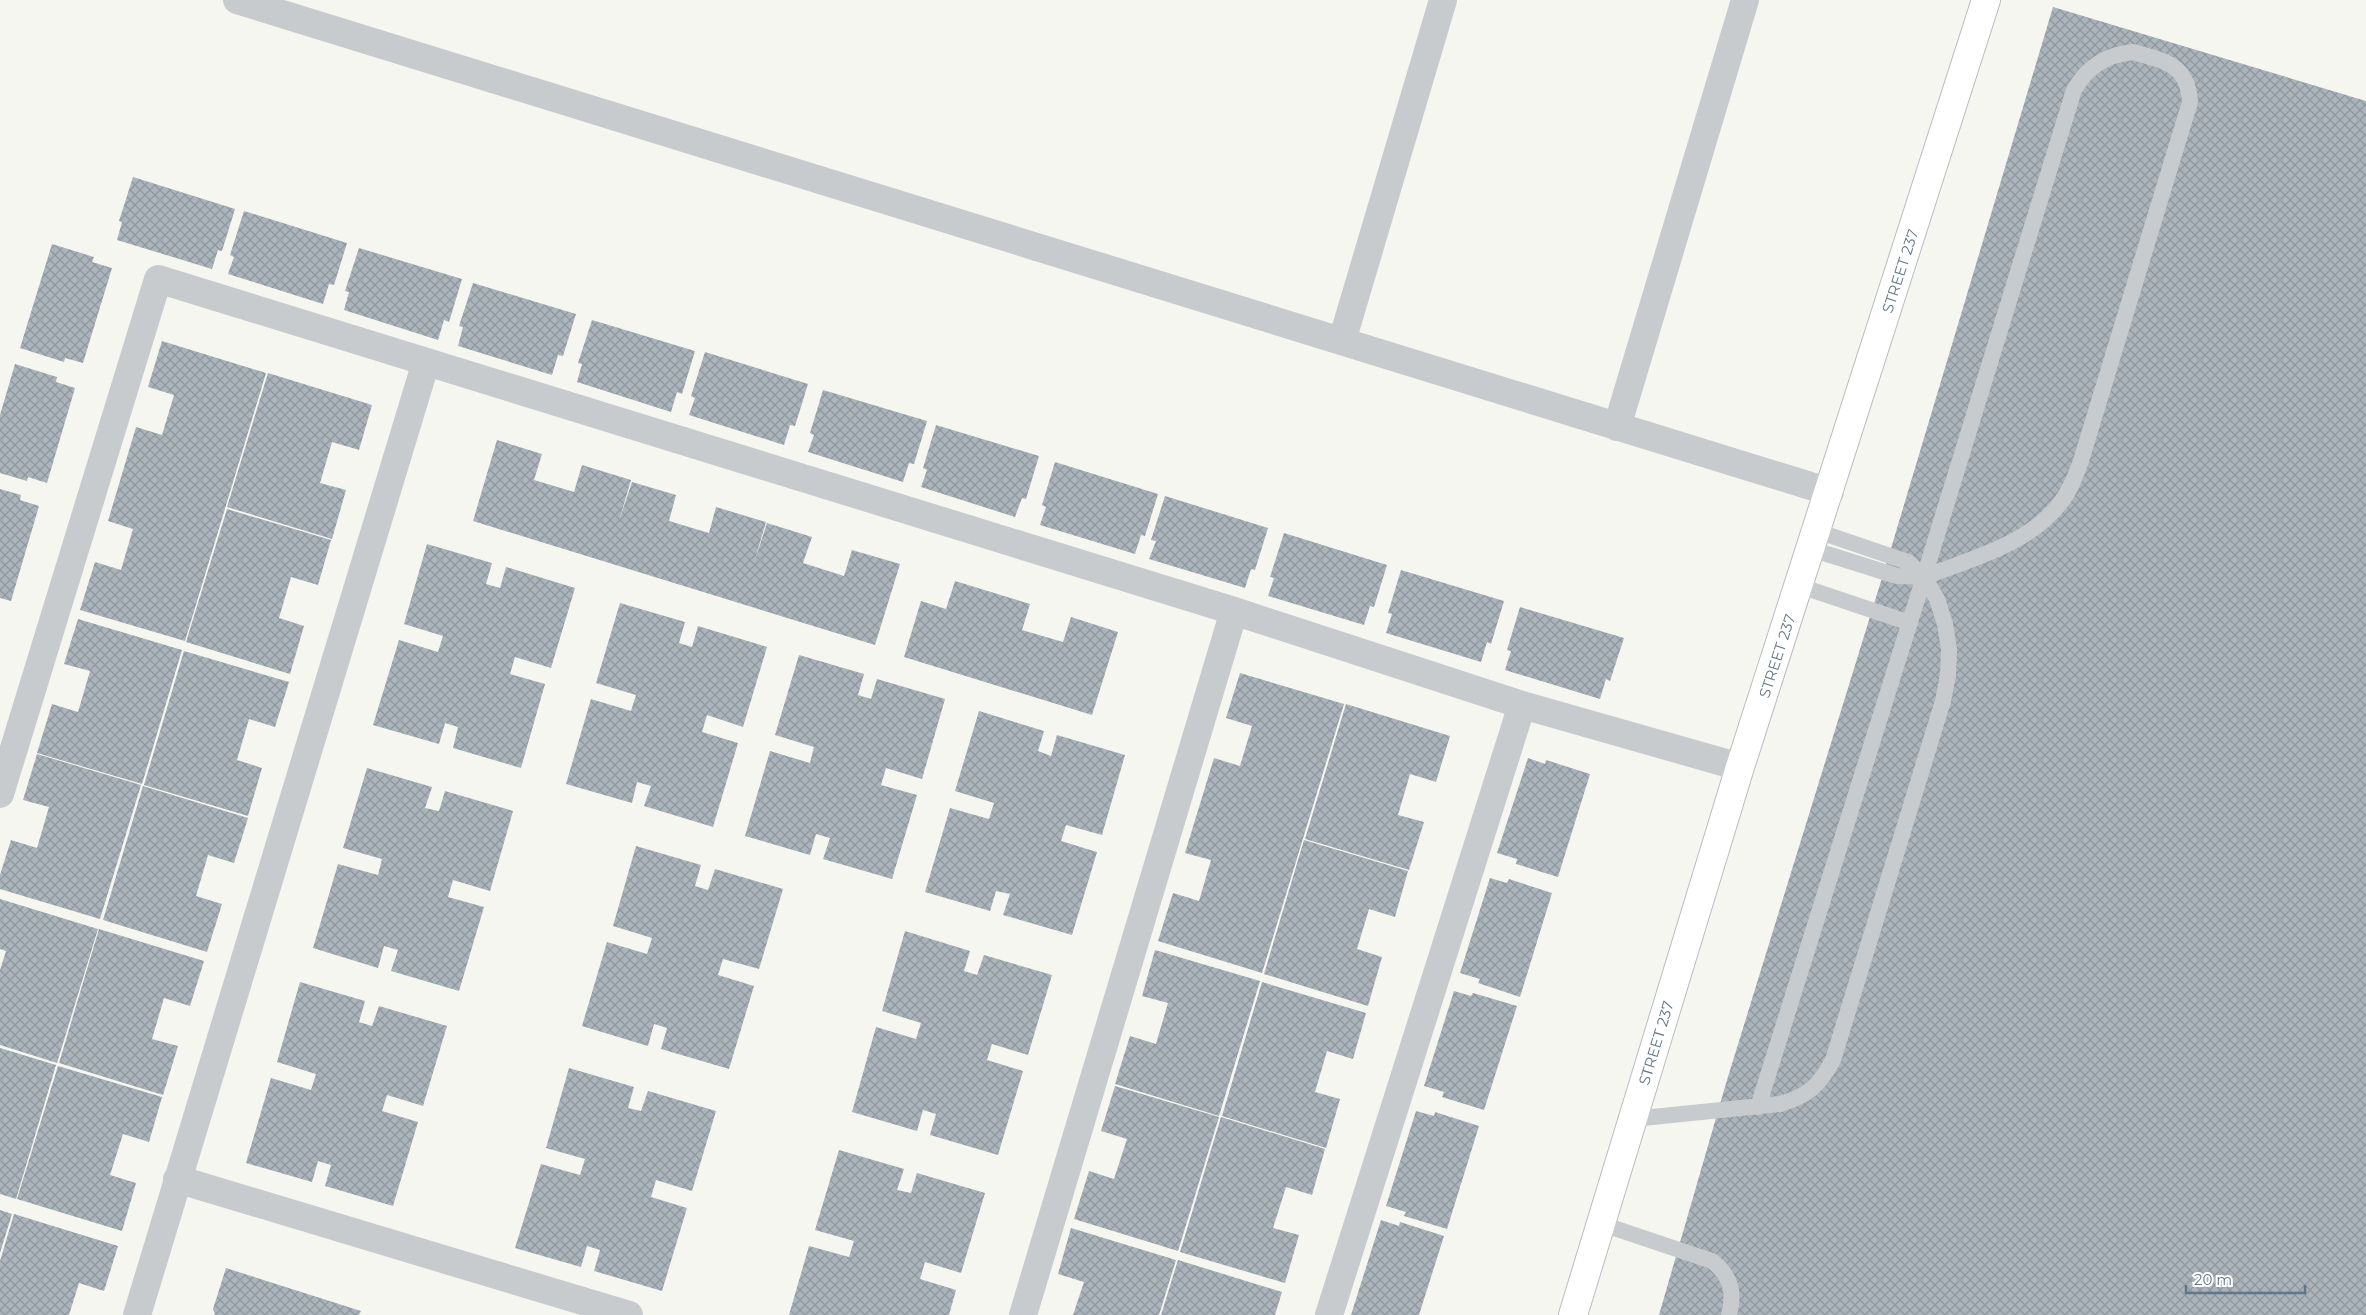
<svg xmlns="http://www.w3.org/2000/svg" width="2366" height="1315" font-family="Montserrat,sans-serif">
<defs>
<pattern id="building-cross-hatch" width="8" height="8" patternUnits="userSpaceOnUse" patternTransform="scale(1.25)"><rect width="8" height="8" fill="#aab4ba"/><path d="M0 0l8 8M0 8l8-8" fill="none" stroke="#8e979d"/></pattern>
</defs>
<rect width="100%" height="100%" fill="#f6f6f1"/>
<path fill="url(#building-cross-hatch)" d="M2053,7L2366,101V1315H1659L1727,1080L1886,565Z
M133,177L235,209L222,251L218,250L212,269L117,240L122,222L119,221Z
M244,211L347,243L334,285L329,284L323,304L228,274L234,257L230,255Z
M52,244L94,257L92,262L112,268L83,363L65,358L64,362L20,348Z
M359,248L462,279L449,322L444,320L438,340L344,310L349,292L345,291Z
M473,283L576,314L563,356L558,355L552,375L458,346L463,327L459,326Z
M592,320L695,351L682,394L677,392L671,412L577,382L582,364L578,363Z
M162,341L266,373L185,641L80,610L95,562L121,570L133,529L108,521L136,427L162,435L174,395L148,387Z
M705,352L808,384L795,426L790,425L784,445L689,415L695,398L691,396Z
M15,364L57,377L56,382L75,388L47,483L28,477L27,481L0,473V415Z
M268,373L372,405L359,450L332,442L320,483L346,490L332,539L227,507Z
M823,390L927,421L914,464L909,463L903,482L808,452L814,435L810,433Z
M936,425L1039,456L1026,499L1022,498L1015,517L921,487L927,470L923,468Z
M497,440L542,454L534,480L574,492L582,465L631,480L619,521L632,482L676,495L669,521L709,533L716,507L766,522L754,563L767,523L812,537L803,563L844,576L852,550L900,564L875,645L473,521Z
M1055,462L1158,494L1145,536L1141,535L1135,554L1040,525L1046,507L1042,505Z
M0,489L21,495L20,500L39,506L11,601L0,598Z
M1165,496L1268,528L1255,570L1251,569L1245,588L1149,559L1156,541L1151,540Z
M227,509L331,540L318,585L291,577L279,618L304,626L290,674L186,642Z
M1284,533L1387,565L1374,607L1370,606L1364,625L1268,596L1274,578L1270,577Z
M427,544L492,563L486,584L500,588L506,567L575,588L551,668L515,657L510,674L545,684L521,768L453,748L458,727L445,723L439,744L373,725L399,640L438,652L443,636L404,624Z
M1401,570L1504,601L1491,644L1487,642L1481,662L1386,633L1392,614L1388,613Z
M955,581L1030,604L1022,630L1063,642L1071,617L1118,632L1092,715L904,657L921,601L946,609Z
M620,603L685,622L679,643L692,647L698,626L767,647L743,727L707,715L702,732L738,743L713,827L644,806L651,786L637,782L632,803L566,784L591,699L631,711L636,695L596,683Z
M1520,607L1624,638L1610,681L1606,679L1600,699L1505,670L1511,651L1507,650Z
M78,619L182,650L142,784L37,753L52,704L78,712L90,671L64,664Z
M184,651L289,682L275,727L249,719L237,760L262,768L248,816L144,785Z
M799,655L864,674L858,695L871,699L877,679L945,699L922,779L886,768L881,785L917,795L892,879L823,859L830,838L816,834L810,855L745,836L770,751L810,763L814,747L775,735Z
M1240,673L1344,704L1262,973L1158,941L1173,893L1199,901L1211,860L1185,853L1214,758L1240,766L1252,726L1226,718Z
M1346,704L1450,736L1436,782L1410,774L1398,815L1424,822L1409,870L1305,839Z
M979,711L1044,731L1038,751L1051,756L1057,735L1125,755L1102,835L1066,825L1061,841L1097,852L1072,935L1003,915L1010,894L996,891L990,911L925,892L950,808L989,819L994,803L955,791Z
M37,754L141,785L100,919L0,889V875L11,840L37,848L49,807L23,800Z
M1528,758L1545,764L1546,760L1590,774L1558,877L1516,864L1517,859L1497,853Z
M367,768L432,787L425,808L439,811L445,791L513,811L490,891L453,880L448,897L484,907L459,991L391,971L398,950L384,946L378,968L313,948L338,864L378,875L382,859L343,848Z
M143,786L248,818L234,863L208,855L196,896L222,904L207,952L103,920Z
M1304,840L1408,871L1395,917L1369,909L1357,949L1382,957L1368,1006L1264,974Z
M636,846L701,865L695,886L708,890L715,869L783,889L759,969L723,959L718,975L754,986L729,1069L661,1049L667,1028L654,1024L648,1046L582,1026L607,942L647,954L652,938L613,926Z
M1490,878L1507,883L1509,879L1552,893L1520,997L1478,983L1480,979L1460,973Z
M0,899L98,929L57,1063L0,1045V970L6,951L0,949Z
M99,929L204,961L190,1006L164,998L152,1039L178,1046L163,1095L59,1063Z
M905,931L970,951L964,971L977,975L984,955L1052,975L1028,1055L992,1044L987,1060L1023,1071L998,1155L930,1135L936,1114L923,1110L917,1131L852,1112L876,1027L916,1039L921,1023L882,1011Z
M1155,950L1260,981L1219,1116L1115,1084L1130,1036L1156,1044L1168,1003L1142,996Z
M300,982L365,1001L359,1022L372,1026L379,1006L447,1026L423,1106L387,1095L382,1111L418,1122L393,1206L325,1186L331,1165L318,1161L312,1182L246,1163L271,1078L311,1090L316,1074L277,1062Z
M1262,982L1366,1013L1353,1059L1327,1051L1315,1092L1340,1099L1326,1148L1222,1116Z
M1454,991L1471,996L1473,993L1517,1006L1484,1110L1442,1097L1444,1092L1424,1086Z
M0,1048L56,1065L16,1199L0,1194Z
M58,1066L162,1097L149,1142L123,1134L110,1175L136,1183L122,1231L17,1199Z
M569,1068L634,1087L628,1108L641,1111L648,1091L716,1111L692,1191L656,1180L651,1197L687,1208L662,1291L594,1271L600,1250L587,1246L581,1267L515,1248L541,1164L580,1175L585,1159L546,1148Z
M1115,1086L1219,1117L1178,1251L1074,1219L1089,1171L1114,1179L1127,1139L1101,1131Z
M1416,1111L1434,1116L1435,1112L1479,1126L1447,1229L1404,1216L1406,1212L1386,1206Z
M1221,1117L1325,1149L1312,1195L1286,1187L1273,1228L1299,1235L1285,1283L1180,1252Z
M839,1150L904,1169L897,1190L911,1193L917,1173L985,1193L961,1273L925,1262L920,1279L956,1290L949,1315H789L809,1246L849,1257L854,1241L815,1230Z
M0,1210L12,1214L0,1253Z
M14,1214L118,1246L104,1291L79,1283L69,1315H0V1261Z
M1381,1220L1399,1226L1400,1222L1444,1236L1419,1315H1351Z
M1071,1228L1176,1260L1159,1315H1073L1084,1282L1058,1274Z
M1178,1260L1282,1292L1275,1315H1161Z
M226,1268L361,1311L359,1315H215L213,1309Z"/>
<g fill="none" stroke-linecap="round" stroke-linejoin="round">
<g stroke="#b7bdc1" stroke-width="30">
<path id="secondary" d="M1573,1315L1740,767L1986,0"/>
</g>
<path stroke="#c8cbce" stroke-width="16" d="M2133,52C2164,61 2188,64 2190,102L2080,464C2075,477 2070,491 2061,502C2030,544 1971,559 1924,577L2074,90C2088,66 2106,55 2133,52Z
M1811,549L1897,576L1924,577
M1800,586L1910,623
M1758,1107L1924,577
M1633,1119L1780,1104C1808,1096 1819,1086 1833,1060L1943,701L1948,675L1949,649L1945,624L1937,599L1924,577L1908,562L1817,531
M1602,1224L1712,1261C1731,1276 1735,1292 1729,1315"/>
<path stroke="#c8cbce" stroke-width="28" d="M237,0L1830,492
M1342,341L1443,0
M1617,427L1745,0
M0,794L158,279L1234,611L1522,705L1740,767
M177,1179L629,1315
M137,1315L426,362
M1023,1315L1234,611
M1329,1315L1522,705"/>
<use href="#secondary" stroke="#fff" stroke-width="28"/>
</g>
<g text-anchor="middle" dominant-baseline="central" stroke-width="5" stroke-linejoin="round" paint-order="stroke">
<g font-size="15" fill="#617686" stroke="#fff">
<text transform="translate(1900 271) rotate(-72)">STREET 237</text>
<text transform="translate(1777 656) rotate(-72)">STREET 237</text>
<text transform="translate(1656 1043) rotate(-73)">STREET 237</text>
</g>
</g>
<path d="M2186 1285v8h119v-8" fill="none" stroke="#617686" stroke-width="2.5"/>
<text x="2194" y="1285" font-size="15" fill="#617686" stroke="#ffffff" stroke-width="4" paint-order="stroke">20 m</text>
</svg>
